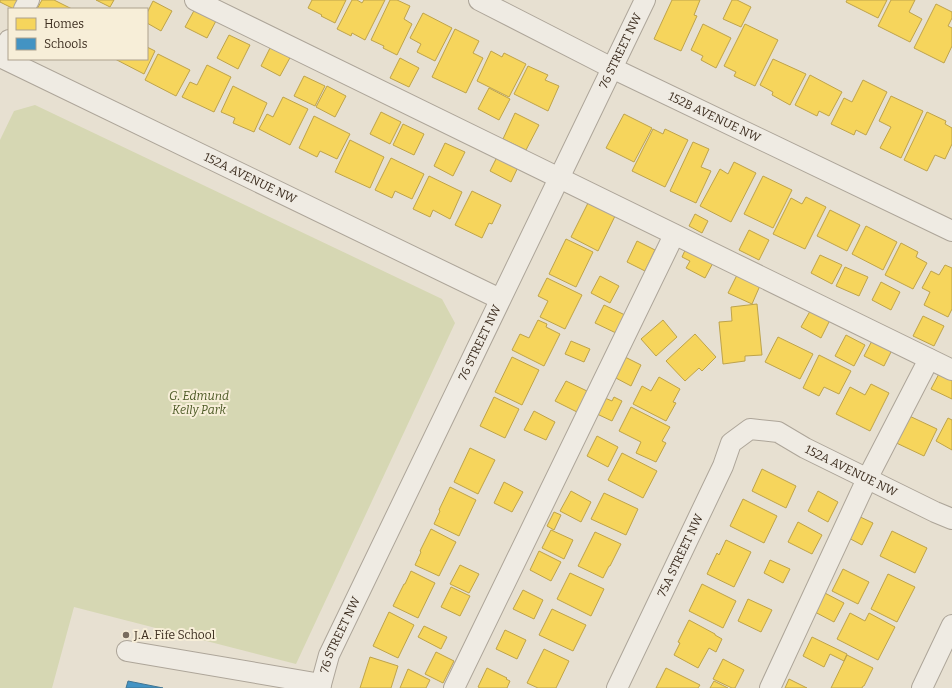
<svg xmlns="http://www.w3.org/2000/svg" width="952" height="688" font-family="Bitter,serif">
<rect width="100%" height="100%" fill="#e7e0d1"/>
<path fill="#d6d7b3" d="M35,105L442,299L455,323L296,664L74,607L52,688H0V140L14,111Z"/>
<path fill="#f6d55c" stroke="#bea34a" d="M0,0H18L14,9L0,2Z
M42,0H54L72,9H37Z
M96,0H114L110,7Z
M312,0H346L335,23L321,16L322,15L308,8Z
M352,0H357L362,3L364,0H385L365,40L352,33L351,36L337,29Z
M390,0H397L410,6L404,19L412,24L397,55L383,48L384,46L371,40Z
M672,0H700L694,15L697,16L681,51L654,39Z
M732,0H737L751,7L741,27L723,19Z
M847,0H887L878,18L846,2Z
M891,0H915L909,12L922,19L910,42L878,26Z
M153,1L172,11L161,31L147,23V13Z
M936,4L952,12V18L948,26L952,28V46L944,63L914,48Z
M196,7L217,19L207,38L185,27Z
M423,13L452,28L435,61L417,52L421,44L410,38Z
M703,24L731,38L716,68L701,60L703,56L691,50Z
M745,24L778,40L755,86L734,76L736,72L724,66Z
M455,29L479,41L473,53L483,58L466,93L432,77Z
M229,35L250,45L238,69L217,58Z
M272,44L292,54L280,76L261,66Z
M147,47L155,51L144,74L115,59H147Z
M491,51L502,57L504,53L526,64L509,97L477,81Z
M158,54L190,70L176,96L145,80Z
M400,58L419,68L409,87L390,78Z
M773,59L806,74L790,105L772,95L773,92L760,85Z
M207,65L231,77L214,112L182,97L190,82L197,85Z
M528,66L548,75L545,80L559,86L548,111L514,94Z
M810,75L842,92L829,116L819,111L817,116L795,105Z
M304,76L325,86L315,106L294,96Z
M863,80L887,92L866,135L856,130L854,135L831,124L844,98L852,102Z
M233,86L267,103L254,132L233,123L235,118L221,112Z
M327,86L346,96L335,117L316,107Z
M489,88L510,99L499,120L478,109Z
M891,96L923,111L901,158L880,148L891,127L879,121Z
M283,97L308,109L290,145L259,129L267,114L273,117Z
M381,112L401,122L390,144L370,134Z
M927,112L946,121L945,124L952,128V144L945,159L935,155L927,171L904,160Z
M515,113L539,125L526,150L503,139Z
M624,114L652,128L634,162L606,148Z
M314,116L350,134L337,159L320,151L317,157L299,148Z
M403,124L424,134L414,155L393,145Z
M653,129L663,134L665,129L688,140L665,187L632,171Z
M350,140L384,157L370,188L335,172Z
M693,142L709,149L701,167L711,171L696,203L670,191Z
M445,143L465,152L453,176L434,166Z
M498,155L519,165L511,182L490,171Z
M391,158L424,174L412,199L395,191L392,198L375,190Z
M734,162L756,173L731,222L700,206L720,169L728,174Z
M429,176L462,192L450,219L433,210L430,217L413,209Z
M763,176L792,190L773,228L744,214Z
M472,191L501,205L492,224L489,223L482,238L455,225Z
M806,197L826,207L805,249L773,234L791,198L802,204Z
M589,201L616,214L598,251L571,237Z
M830,210L860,225L847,251L817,236Z
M695,214L708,221L702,233L689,226Z
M866,226L897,242L883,270L852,254Z
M749,230L769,240L759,260L739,250Z
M566,239L593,252L576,287L549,274Z
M637,241L655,250L645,271L627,262Z
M901,243L918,252L916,257L927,263L913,289L885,275Z
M687,246L715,259L705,278L686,268L690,261L682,257Z
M820,255L842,265L832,284L811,273Z
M945,265L952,268V309L948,317L924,305L930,292L922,288L931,271L939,275Z
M845,267L868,277L859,296L836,286Z
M739,271L762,281L752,304L728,293Z
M600,276L619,286L610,303L591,293Z
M547,278L582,295L565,329L540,317L548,301L538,296Z
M881,282L900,292L891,310L872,300Z
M757,304L762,355L745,356V361L723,364L719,322L732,321L731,307Z
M604,305L625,315L616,333L595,323Z
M813,306L832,316L821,338L801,327Z
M923,316L944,326L934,346L913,336Z
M538,320L547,324L546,327L560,334L544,366L512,350L520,334L529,338Z
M663,320L677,337L656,356L641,339Z
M695,334L716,357L702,371L699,368L685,381L666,361Z
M846,335L865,345L854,366L835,356Z
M778,337L813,354L800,379L765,362Z
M874,337L894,346L884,366L864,356Z
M571,341L590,349L584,362L565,354Z
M819,355L851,371L839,394L824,387L819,396L803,388Z
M512,357L539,370L522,405L495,392Z
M625,357L641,365L631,386L614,377Z
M941,370L952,375V399L931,389Z
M659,377L680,389L673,402L676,403L666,421L633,404L642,386L651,391Z
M566,381L587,391L577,412L555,401Z
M871,384L889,393L870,431L836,414L850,387L865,395Z
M494,397L519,409L505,438L480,426Z
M614,397L622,401L612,421L597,414L605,398L612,401Z
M631,407L670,427L662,441L666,443L656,462L636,453L641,442L619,431Z
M534,411L555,422L546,440L524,430Z
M903,413L937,429L924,456L890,440Z
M948,418L952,420V450L936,441Z
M597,436L618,447L608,467L587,456Z
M470,448L495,460L478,494L454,482Z
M622,453L657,471L643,498L608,480Z
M762,469L796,486L786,508L752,491Z
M504,482L523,492L512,512L494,503Z
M450,487L476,500L459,536L434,524L440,511L439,510Z
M571,491L591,502L581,522L560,511Z
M818,491L838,502L828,522L808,511Z
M604,493L638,509L626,535L591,519Z
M743,499L777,516L764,543L730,526Z
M554,512L561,515L554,530L547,526Z
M854,514L873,523L862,545L843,535Z
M798,522L822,535L812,554L788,542Z
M431,529L456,542L439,576L415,565L421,552L420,551Z
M551,530L573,540L564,559L542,548Z
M892,531L927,548L915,573L880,556Z
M595,532L621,544L610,566H609L603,578L578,566Z
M726,540L751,552L734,587L707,574L717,553L719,555Z
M539,551L561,562L551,581L530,570Z
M770,560L790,569L783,583L764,573Z
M460,565L479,574L469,593L450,584Z
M843,569L869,582L858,604L832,591Z
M411,571L435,583L418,618L393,606L404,584H405Z
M570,573L604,589L591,616L557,599Z
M888,574L915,587L897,622L871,609Z
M702,584L736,601L723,628L689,611Z
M451,587L470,596L460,616L441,607Z
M523,590L543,600L534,619L513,609Z
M821,591L844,603L834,622L811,610Z
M748,599L772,610L761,632L738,621Z
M552,609L586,625L573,651L539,635Z
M389,612L414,625L398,658L373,646Z
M850,613L865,621L869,613L895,627L878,660L837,639Z
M689,620L715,634V635L722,639L716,652L709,648L698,668L674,655L680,643L678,642Z
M424,626L447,637L441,649L418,637Z
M505,630L526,640L517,659L496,649Z
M812,637L847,654L844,661L830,654L824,667L803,656Z
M544,649L569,661L556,688H538L527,683Z
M436,652L454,661L443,683L425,674Z
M847,655L873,668L864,686H863L862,688H831Z
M370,657L398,666L391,688H360Z
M723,659L744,670L735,688H732L713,679Z
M487,668L507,678L506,679L510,681L507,688H480L478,687Z
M666,668L700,685L698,688H656Z
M408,669L430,680L426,688H400Z
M789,679L807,688H785Z
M714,681L728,688H710Z"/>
<path fill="#4393c3" stroke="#417592" d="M128,681L163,688H126Z"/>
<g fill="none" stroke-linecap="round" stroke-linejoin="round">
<g stroke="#ada599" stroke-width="22">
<g id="minor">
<path d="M195,0L952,370"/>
<path id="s1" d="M479,0L612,68L952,231"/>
<path d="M24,9L29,0"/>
<path id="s2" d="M0,57L500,299"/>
<path d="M0,57L9,40"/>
<path d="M127,651L321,684"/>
<path id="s3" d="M320,688L329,655L645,0"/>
<path d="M454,688L674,235"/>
<path id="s4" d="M617,688L723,466L731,443L750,429L778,432L805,448L935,512L952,519"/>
<path d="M770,688L867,479L929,359"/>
<path d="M922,688L952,625"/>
</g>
</g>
<use href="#minor" stroke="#efebe3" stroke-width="20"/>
</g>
<circle fill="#786c5e" stroke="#f7eed8" stroke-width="1.5" cx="126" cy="635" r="4"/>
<g text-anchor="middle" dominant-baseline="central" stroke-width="4" stroke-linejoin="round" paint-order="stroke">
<g font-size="12" fill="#3d2e20" stroke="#f7eed8">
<text stroke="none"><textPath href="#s3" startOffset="705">76 STREET NW</textPath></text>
<text stroke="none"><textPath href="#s1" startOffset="263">152B AVENUE NW</textPath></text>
<text stroke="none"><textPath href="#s2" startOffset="278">152A AVENUE NW</textPath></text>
<text stroke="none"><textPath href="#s3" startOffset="381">76 STREET NW</textPath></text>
<text stroke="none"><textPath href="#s4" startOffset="405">152A AVENUE NW</textPath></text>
<text stroke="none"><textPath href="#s4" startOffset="147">75A STREET NW</textPath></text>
<text stroke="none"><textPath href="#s3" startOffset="57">76 STREET NW</textPath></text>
</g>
<g font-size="12" font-style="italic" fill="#4d5a26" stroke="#f7eed8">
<text x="199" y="396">G. Edmund<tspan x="199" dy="14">Kelly Park</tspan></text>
</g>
<g font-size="12" fill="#3d2e20" stroke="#f7eed8" text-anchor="start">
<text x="134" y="635">J.A. Fife School</text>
</g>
</g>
<rect x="8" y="8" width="140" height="52" fill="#f7eed8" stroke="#ada18e"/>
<rect x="16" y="18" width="20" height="12" fill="#f6d55c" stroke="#ada18e"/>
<text x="44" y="28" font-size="12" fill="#3d2e20">Homes</text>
<rect x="16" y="38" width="20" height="12" fill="#4393c3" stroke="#ada18e"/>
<text x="44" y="48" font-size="12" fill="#3d2e20">Schools</text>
</svg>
